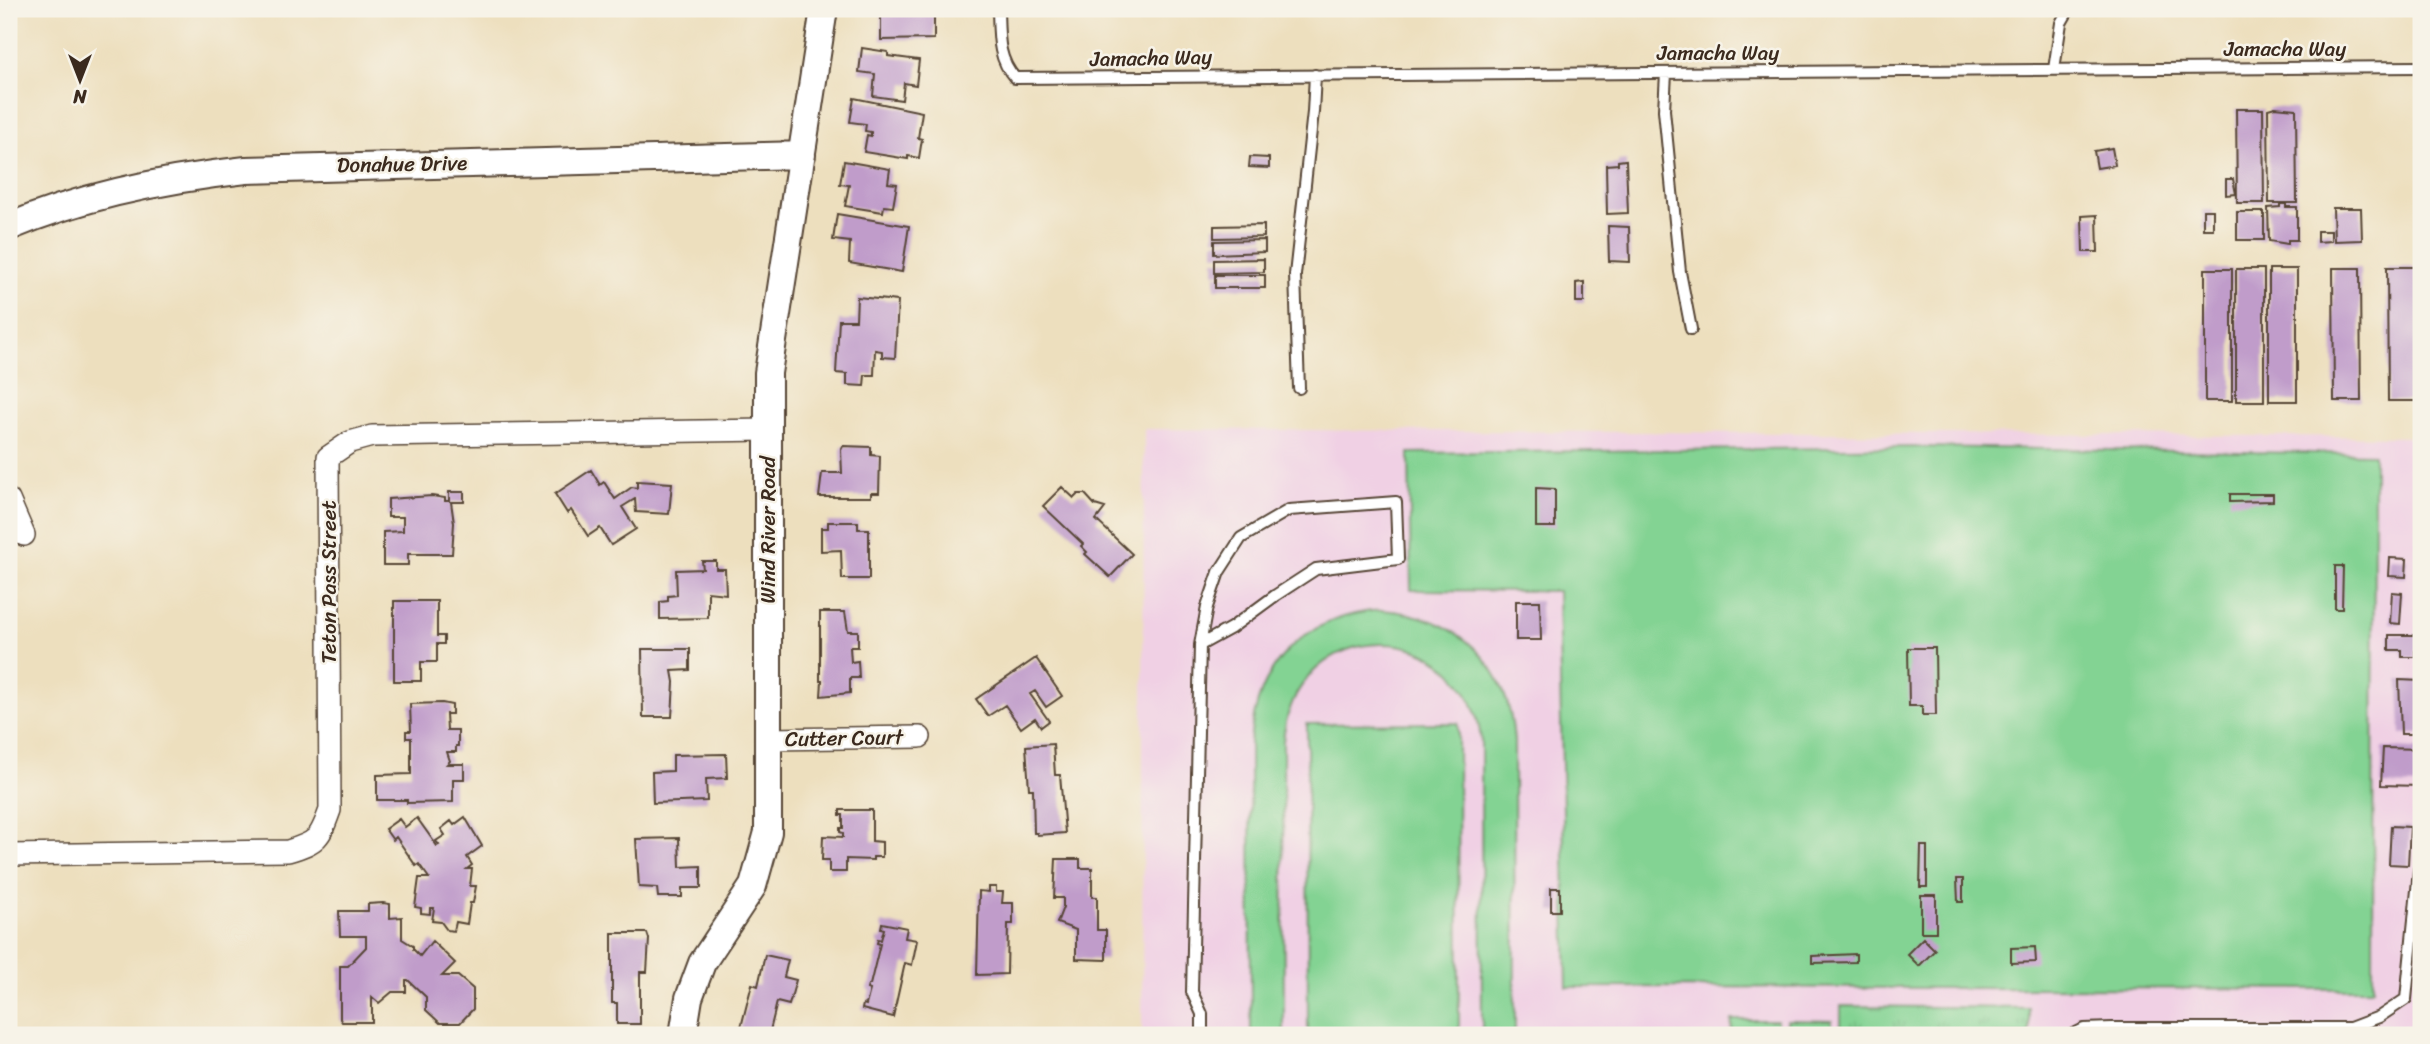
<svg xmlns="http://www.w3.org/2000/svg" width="2430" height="1044" font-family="Sriracha,sans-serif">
<defs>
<pattern id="park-tufts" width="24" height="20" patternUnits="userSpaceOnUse" patternTransform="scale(1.75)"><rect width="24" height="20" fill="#83d393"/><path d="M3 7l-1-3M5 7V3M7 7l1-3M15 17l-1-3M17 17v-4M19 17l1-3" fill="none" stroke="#72b57e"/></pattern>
</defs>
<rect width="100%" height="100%" fill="#f7f3e8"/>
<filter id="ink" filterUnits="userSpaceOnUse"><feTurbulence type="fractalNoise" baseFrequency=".0143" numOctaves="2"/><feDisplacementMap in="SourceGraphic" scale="14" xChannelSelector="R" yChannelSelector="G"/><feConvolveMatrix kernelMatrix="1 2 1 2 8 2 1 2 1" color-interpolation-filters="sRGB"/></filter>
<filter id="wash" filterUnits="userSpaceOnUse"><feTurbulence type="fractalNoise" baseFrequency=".00686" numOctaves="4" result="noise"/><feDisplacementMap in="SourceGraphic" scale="28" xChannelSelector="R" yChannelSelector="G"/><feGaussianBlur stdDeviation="1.57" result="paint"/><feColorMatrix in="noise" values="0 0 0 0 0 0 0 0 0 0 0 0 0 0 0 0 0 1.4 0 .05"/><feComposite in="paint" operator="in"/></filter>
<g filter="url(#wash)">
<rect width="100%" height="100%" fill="#eddfbe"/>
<path fill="#f0d0e4" d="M1144,429L2421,437V1035H1142Z"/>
<path fill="#83d393" stroke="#5f7e58" stroke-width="2" d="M1923,447L2374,454L2373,989L1567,987L1558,591L1411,590L1409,453Z
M1382,610C1459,616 1509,663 1514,741L1515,1035H1482L1481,741C1469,611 1293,612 1283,742L1284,1035H1251L1250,742C1257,664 1303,616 1382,610Z
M1458,723L1459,1035H1308L1307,724Z
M1732,1020H1777V1035H1731Z
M1787,1020L1832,1021V1035H1787Z"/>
<path fill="url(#park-tufts)" stroke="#5f7e58" stroke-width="2" d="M1841,1006L2029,1008V1035H1841Z"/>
<g id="blocks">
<path fill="#c09cca" d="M869,9H934V39L881,40V12H869Z
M862,48L888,52V56L919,60L916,85L904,83L902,100L873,96L875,74L859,72Z
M854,98L922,112L918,138L922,139L919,158L908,156V159L864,152L867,135L871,136V132L865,131L866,124L850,122Z
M2275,107L2296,109L2297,203H2269L2268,109Z
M2236,109H2263L2264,203H2237Z
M2112,148L2115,165L2097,168L2094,151Z
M1250,157L1269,158V168L1249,167Z
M1626,160L1628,213L1607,214L1606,165L1618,164V161Z
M844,161L890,169L888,183L897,184L893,207L884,206L883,212L845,206L849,185L840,184Z
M2226,179H2233L2236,194L2226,195Z
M2280,204H2286V207H2297V240H2288V244L2269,241L2268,208L2280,207Z
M2333,208H2361L2362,240L2334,241Z
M2203,210H2213V229H2203Z
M2237,212H2264V240H2237Z
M837,214L909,226L902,272L849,263L850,242L833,240Z
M2097,215L2098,252H2083L2082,216Z
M1264,225V237L1214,238V226Z
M1608,226L1629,227L1630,262L1609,261Z
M2317,231H2331V241L2317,242Z
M1265,240V252L1214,254V241Z
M1264,259V272L1214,273V260Z
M2387,267H2421V401H2388Z
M2333,268H2360L2361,401H2334Z
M2205,269H2232V401H2205Z
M2236,269H2264V401H2236Z
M2269,269H2297V401H2269Z
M1215,275H1265V288H1215Z
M1584,282V302H1576V283Z
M857,297L898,301L895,358L882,357V351L875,350L874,375H865L864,386L847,385V374L836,373L839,320H856Z
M843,446L871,447V455L880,456L879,493H871V497H819L822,473H842L841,450Z
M591,470L600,485L604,482L615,499L632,487L637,488V481L672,483L669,514L636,512L635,499L622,507L636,529L611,545L600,528L588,536L571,510L567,513L555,494Z
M1062,487L1074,498L1078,494H1085L1095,505L1105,508L1096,520L1132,554L1110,577L1085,554L1087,552L1081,546L1083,544L1043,506Z
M1536,488L1555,489V527H1536Z
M449,492H464V502H451L454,523L452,554H408V565H383V532L403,531V517H388V499L432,496L445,498V501H449Z
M2230,494H2273V501L2230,502Z
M828,522H858V529H869V579H842L841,550L821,551V528H828Z
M2390,558L2407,559L2406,577L2389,576Z
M702,561H716V569H725L726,594L708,592V618L660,619V602L668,601V596L677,595L676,570L703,569Z
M2335,566H2343L2342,609H2335Z
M2392,592L2402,593L2400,624L2390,623Z
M394,601H437V636H444V644H437V662H421V681H394Z
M1516,601H1540L1541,640H1516Z
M820,612H845L848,631H858V647H850L851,662L858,661L859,678H850V693L821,696L822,681H820Z
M2389,635H2421V651H2415V657H2402V650H2389Z
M1908,648H1935L1936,715H1922V706H1909Z
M642,649H690V670L672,671L674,682L672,717H643Z
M1036,658L1062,696L1046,707L1035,691L1030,694L1049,721L1041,727L1035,718L1021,728L1005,705L988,716L976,699Z
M2399,680L2421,681V734H2401Z
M442,703L452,705V714H446L447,730H458V746H456V752H447L450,761L447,764H464V779H453V802L407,803V800H377V775L411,774V738H406V731H411L410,704Z
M1053,744L1055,775H1060L1065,833L1037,835V833H1034L1033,789H1029L1026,746Z
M2383,748L2421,749L2420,786L2381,785Z
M726,754L727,778L706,779L707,801L653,803L652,772L673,771V755Z
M840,810H872V841L882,842V857H873V860L846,859V872H829V860H822L823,836L843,837V833L840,832V828H843V815H840Z
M465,817L482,846L467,857L472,865L467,869H472L470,886H476L473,903H470L467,924L456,922L454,931L447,930L441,922L432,921L434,908H430V914L421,913V908L415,907L419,878H429L419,864L416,866L396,837L393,840L385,829L399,819L405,827L417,818L437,846L439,845L436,841L445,835L441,829L451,821L454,825Z
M2391,826L2410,827L2408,865L2389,864Z
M679,838L680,867L701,866V888H682V897H658L657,888L639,887L636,839Z
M1921,846H1927V887H1920Z
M1056,859H1080V868H1092V897H1097V930H1106V960L1076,959V930L1057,923L1063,907V898H1054Z
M1957,879H1963V902H1958Z
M989,887H996V892H1003L1002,903H1013V924H1008L1007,974L977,975L979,891L989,892Z
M1551,888H1560V911H1551Z
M1921,895H1936V932H1921Z
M383,903L390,904V918L402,917V939L413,946V949L420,956L432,941L455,963L442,976H458L473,989V1009L460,1023H440L426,1010V997L408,980H406V992H392L379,1003L372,997V1022H342L340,1019V966H348L366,947V936H340L339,911H368V904Z
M882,923L907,928L905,938L917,940L912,965L905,963L893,1017L862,1009L863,1004L866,1005L870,990L867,989L868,985H870L880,944L877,943L878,939L881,940L884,929L881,928Z
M612,933H647L649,939L647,972H640V1024H617V1003H612Z
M1923,938L1935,950L1919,966L1907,954Z
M2035,947L2036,962L2011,963V948Z
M1856,954V962L1812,963V956Z
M765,955L788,960L784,977L796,980L789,1005L777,1002L769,1035H739L752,984L758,986Z"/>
</g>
</g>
<g filter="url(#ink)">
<use href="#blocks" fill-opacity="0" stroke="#564536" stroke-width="2"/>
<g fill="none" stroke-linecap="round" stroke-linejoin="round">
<g stroke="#564536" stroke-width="14">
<path id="service" d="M998,9C999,35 997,58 1015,78L2421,67
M2054,69L2061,23L2069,9
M1666,73L1664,110L1680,272L1691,329
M1299,388L1295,275L1313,112L1315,75
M1200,645L1231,628L1276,595L1316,569L1398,559L1396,502L1289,510L1241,538L1219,572L1207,607L1200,645L1192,992L1202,1014V1035
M2072,1035L2084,1029L2112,1028H2350L2379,1017L2406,999L2419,870L2421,869"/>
</g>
<g stroke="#564536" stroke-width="24">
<path id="minor" d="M9,500L24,535
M768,739L920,737
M9,855L288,851C318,842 320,838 330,810L328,457L350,442L372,436L768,430"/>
</g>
<g stroke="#564536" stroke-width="30">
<path id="tertiary" d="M9,227C84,195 165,179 246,170L802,155
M683,1035L689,998L702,963L753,886L768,832V373L824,9"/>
</g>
<use href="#service" stroke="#fff" stroke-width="10"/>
<use href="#minor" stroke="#fff" stroke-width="21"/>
<use href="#tertiary" stroke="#fff" stroke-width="26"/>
</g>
</g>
<g text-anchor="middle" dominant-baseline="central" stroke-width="5" stroke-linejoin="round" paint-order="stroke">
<g font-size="21" fill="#3b2a1e" stroke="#f7f3e8">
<text x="2285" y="49">Jamacha Way</text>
<text x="1718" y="53">Jamacha Way</text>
<text transform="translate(1151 58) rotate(-1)">Jamacha Way</text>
<text transform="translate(402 164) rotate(-1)">Donahue Drive</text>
<text transform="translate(768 530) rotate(-90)">Wind River Road</text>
<text transform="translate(329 582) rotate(-90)">Teton Pass Street</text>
<text transform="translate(844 738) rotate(-1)">Cutter Court</text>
</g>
</g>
<rect width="2430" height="1044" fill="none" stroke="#f7f3e8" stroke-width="35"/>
<g transform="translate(80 80) rotate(180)" stroke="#f7f3e8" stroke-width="5" paint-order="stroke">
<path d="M0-5L12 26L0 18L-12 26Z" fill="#3b2a1e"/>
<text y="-10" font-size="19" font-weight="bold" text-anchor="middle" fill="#3b2a1e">N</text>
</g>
</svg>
